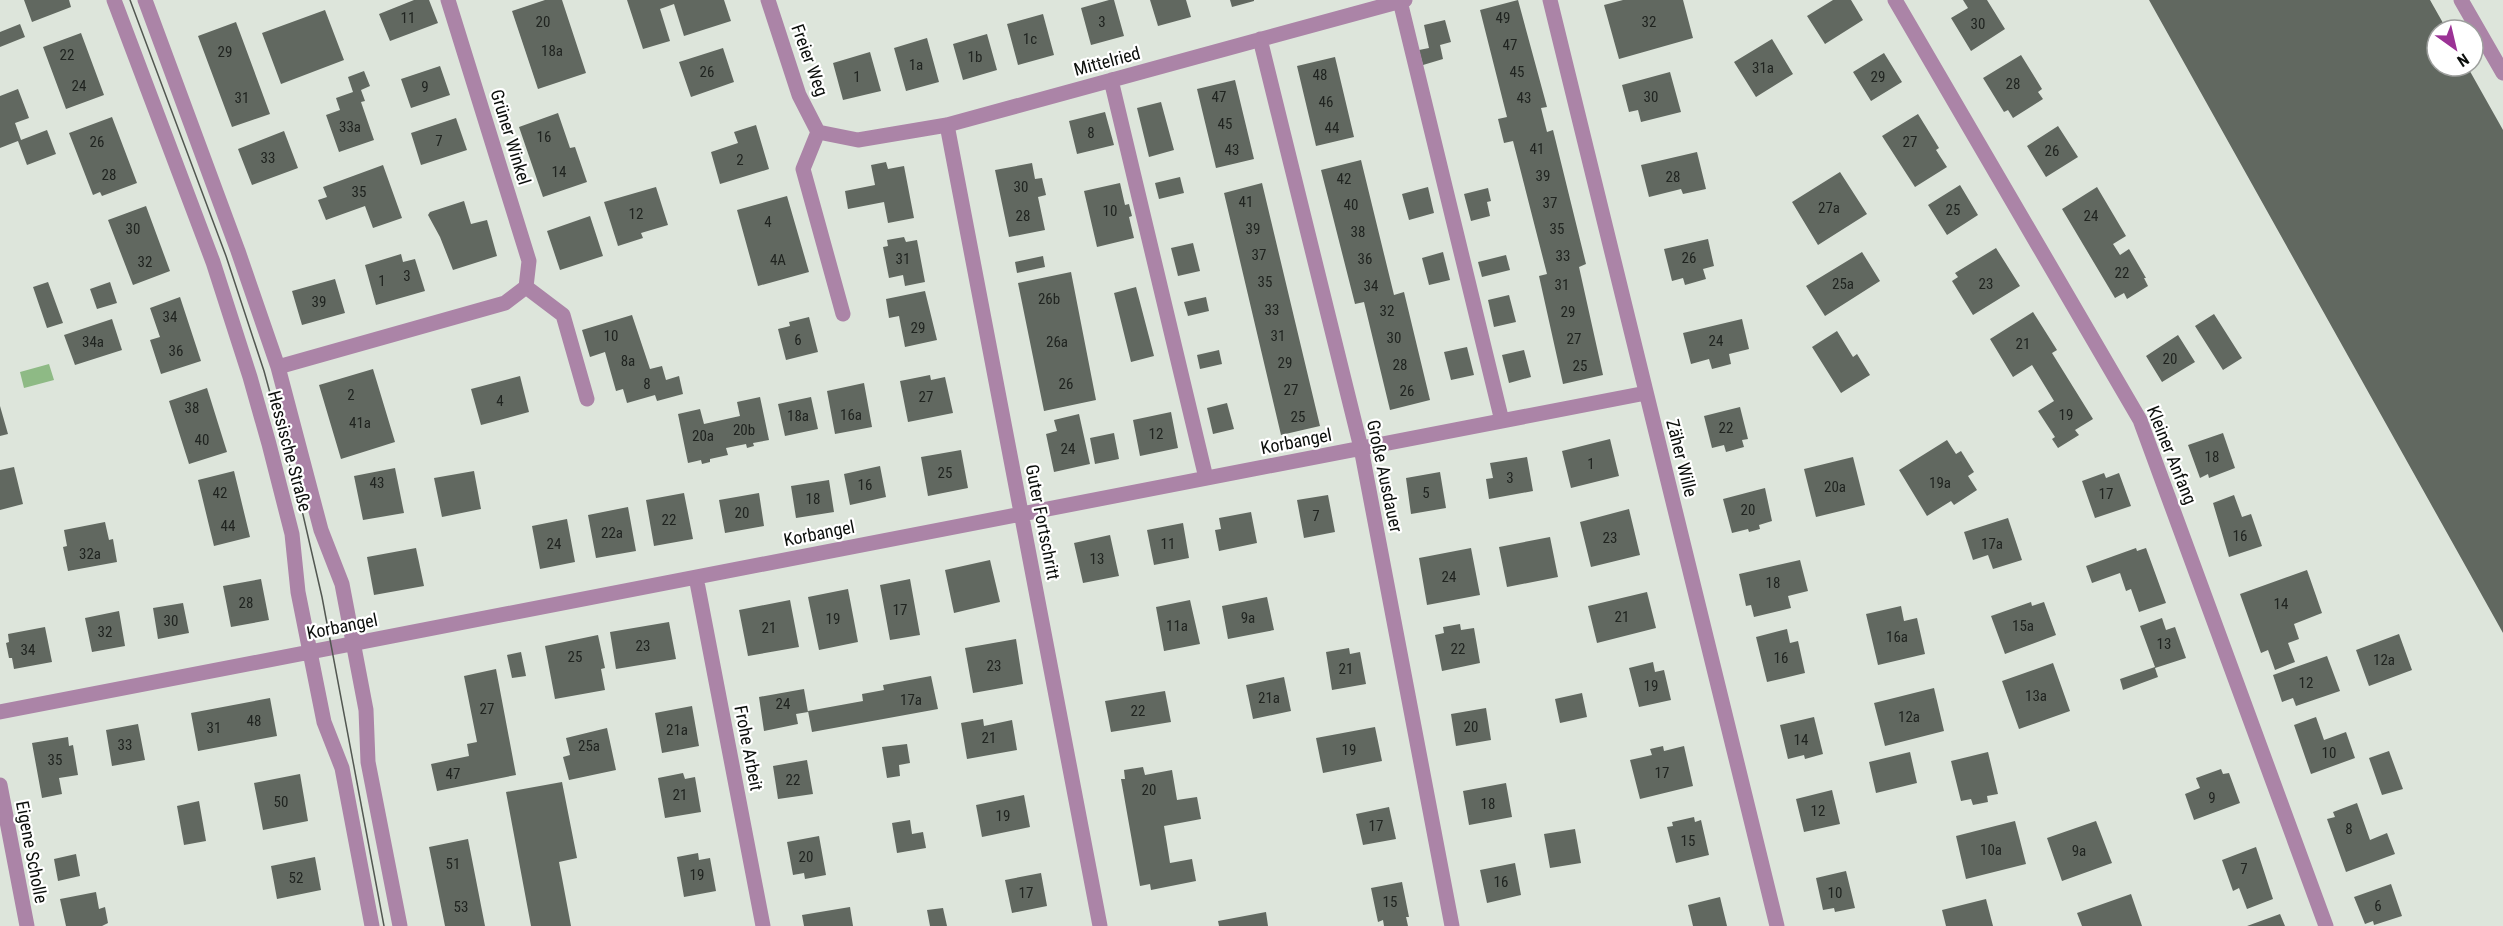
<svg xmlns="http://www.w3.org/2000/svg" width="2503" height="926" font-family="'Roboto Condensed',sans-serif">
<rect width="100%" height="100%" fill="#dde5db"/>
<path fill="#8eba85" d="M49,364L54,380L24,388L20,372Z"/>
<path fill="#616860" d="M24,0H69L71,7L32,22Z
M414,0H429L438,23L390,41L379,14Z
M545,0H562L586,73L538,89L512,11Z
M627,0H724L731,21L684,36L674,4L660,9L670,41L643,49Z
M1109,0H1114L1124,36L1091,45L1081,8Z
M1150,0H1186L1191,17L1158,26Z
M1230,0H1254V1L1232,7Z
M1518,0L1547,107L1541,108L1547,132L1553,130L1586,264L1579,267L1603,375L1563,384L1539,276L1547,274L1513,141L1504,143L1498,119L1507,117L1480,10Z
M1623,0H1683L1693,38L1619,59L1604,5Z
M1833,0H1851L1863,20L1825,44L1807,16Z
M1963,0H1987L2005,29L1971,51L1951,18L1968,8Z
M2149,0H2430L2447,30H2437V66H2467L2503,130V633Z
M325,10L344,60L281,84L262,33Z
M1043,14L1054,55L1018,65L1007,24Z
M1445,20L1451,42L1440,45L1443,59L1423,65L1419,50L1429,48L1424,25Z
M236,22L270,114L232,127L198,36Z
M20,24L25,37L0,47V32Z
M81,33L104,95L66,109L43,47Z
M987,34L997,70L963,80L953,44Z
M927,38L939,82L906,91L894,48Z
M1772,39L1793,74L1756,97L1734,62Z
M723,48L734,82L691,97L679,62Z
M870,52L881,91L843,100L833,63Z
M1884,53L1902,82L1871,101L1853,72Z
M2021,55L2042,89L2038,92L2043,99L2013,118L2008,110L2004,112L1983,78Z
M1335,57L1354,137L1316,146L1297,66Z
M440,66L450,95L411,108L401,79Z
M364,71L370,86L361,90L365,101L361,102L374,140L339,152L326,115L340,110L336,98L353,92L348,77Z
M1670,72L1681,112L1641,122L1638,110L1629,112L1622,85Z
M1235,80L1254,159L1216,168L1197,89Z
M18,89L29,118L15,123L21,140L47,130L56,154L27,165L18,141L0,148V96Z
M1161,102L1174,150L1149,157L1137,108Z
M1105,112L1114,145L1077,154L1069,121Z
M558,113L570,148L575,147L587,182L543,197L519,127Z
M1918,114L1939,148L1936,150L1947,167L1915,187L1882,136Z
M112,117L137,183L102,196L100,192L93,195L69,133Z
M456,118L467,150L421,165L411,133Z
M756,125L769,169L720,184L711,152L738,143L734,132Z
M2058,126L2078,157L2046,177L2027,146Z
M284,131L298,168L252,185L238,149Z
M1697,152L1706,189L1683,194L1681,189L1649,197L1641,165Z
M1361,160L1394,295L1404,292L1430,400L1390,410L1364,302L1355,304L1321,170Z
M886,162L888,169L904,166L914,218L888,223L884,202L848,209L845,191L875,185L871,165Z
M1032,163L1035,179L1042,178L1046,195L1038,197L1045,230L1009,237L995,170Z
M383,165L402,218L373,228L365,206L326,220L318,200L327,197L323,187Z
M1840,172L1867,214L1818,245L1792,202Z
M1180,177L1184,193L1159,199L1155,183Z
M1120,183L1125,205L1129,204L1132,216L1129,217L1134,238L1097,247L1084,191Z
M1262,183L1320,426L1281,435L1224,193Z
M1960,185L1978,215L1947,235L1928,205Z
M656,187L668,225L641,233L643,238L618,246L604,202Z
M1428,187L1434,213L1409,220L1402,194Z
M2097,187L2126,236L2113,244L2120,255L2129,249L2146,278H2144L2148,286L2127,299L2124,293L2115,298L2062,209Z
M1488,188L1491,201L1487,202L1490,216L1471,221L1464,194Z
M787,196L809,272L758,286L737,210Z
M464,201L471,224L487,220L497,256L453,270L440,237L428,215L430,212Z
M146,206L170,271L133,285L108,220Z
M590,216L603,256L560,270L547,231Z
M904,237L906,242L917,240L925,282L905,286L903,275L889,278L883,247L888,246L887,240Z
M1708,239L1714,266L1703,269L1706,279L1685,285L1683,278L1672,281L1664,249Z
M1193,243L1200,271L1178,276L1171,248Z
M1996,248L2020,286L1973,315L1952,281L1958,277L1955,273Z
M1443,252L1450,280L1429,285L1422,258Z
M1862,252L1880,281L1825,316L1806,286Z
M401,254L403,262L415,259L425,291L376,305L365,265Z
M1506,255L1510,270L1482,277L1478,262Z
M1043,256L1045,267L1017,273L1015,262Z
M1071,272L1096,400L1044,411L1018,283Z
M335,279L345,313L302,325L292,291Z
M48,282L63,323L47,328L33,287Z
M110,282L117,303L97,309L90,289Z
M1136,287L1154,356L1131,362L1114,293Z
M925,291L937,340L905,347L899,316L889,318L886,299Z
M1509,295L1516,322L1494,327L1488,300Z
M180,297L201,361L161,374L150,340L160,337L150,308Z
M1206,297L1209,311L1188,316L1184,302Z
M2033,312L2057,350L2052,353L2093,419L2075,430L2079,435L2058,448L2052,439L2055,437L2038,411L2054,401L2032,365L2013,377L1990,339Z
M2214,314L2242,358L2223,370L2195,326Z
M632,315L650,369L662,366L666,380L679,376L683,394L657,401L655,395L627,403L623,389L616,391L605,352L590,357L582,330Z
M809,317L818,352L786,360L778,329L790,326L789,322Z
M112,319L122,350L75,365L64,335Z
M1742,319L1749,349L1729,354L1731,364L1712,369L1709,359L1691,364L1683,333Z
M1837,331L1853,357L1857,354L1870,375L1841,393L1812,347Z
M2178,335L2195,362L2162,382L2146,356Z
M1467,347L1474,375L1451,380L1444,352Z
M1219,350L1222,364L1200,369L1197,355Z
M1524,350L1531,377L1509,383L1502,355Z
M373,369L395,442L341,459L319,385Z
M930,375L931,380L945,377L953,413L908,422L900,381Z
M520,376L529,412L481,425L471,389Z
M864,383L872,427L835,434L827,391Z
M207,388L227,452L189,464L169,401Z
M760,397L769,440L753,443L754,446L747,448L746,444L726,448L728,455L710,459V462L702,464L701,460L688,463L678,414L700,409L704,424L740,416L737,402Z
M811,397L818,429L785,436L778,404Z
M1227,403L1234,429L1213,434L1207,408Z
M0,406L8,434L0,436Z
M1740,407L1748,439L1742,440L1744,447L1726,452L1724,445L1712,448L1704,416Z
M1171,412L1178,448L1140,456L1133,420Z
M1079,414L1090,464L1054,472L1046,434L1057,431L1054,420Z
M1114,433L1119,459L1095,464L1090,438Z
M2223,433L2235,468L2209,478L2208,474L2200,478L2188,445Z
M1610,439L1619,476L1571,488L1562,451Z
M1947,440L1956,454L1961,451L1974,472L1968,476L1977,490L1954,505L1951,501L1927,516L1899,470Z
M961,450L968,488L928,496L921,457Z
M1527,457L1533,491L1489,499L1486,479L1493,478L1490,463Z
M1853,457L1865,505L1816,517L1804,469Z
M880,466L886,497L850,505L844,474Z
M14,467L23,504L0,510V470Z
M395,468L404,513L363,520L354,476Z
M234,471L250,537L214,546L198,480Z
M474,471L481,509L442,517L434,478Z
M1440,472L1446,508L1411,514L1406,478Z
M2104,473L2106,478L2119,473L2131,506L2095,518L2082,481Z
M829,480L834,512L796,518L791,486Z
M1765,488L1772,521L1759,525L1760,529L1749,532L1748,529L1732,533L1723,499Z
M684,493L693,539L654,546L646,500Z
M759,493L764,526L725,533L719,500Z
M1328,495L1335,532L1304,538L1297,500Z
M2234,495L2242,517L2251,514L2262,546L2229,557L2213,503Z
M628,507L636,551L596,558L588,515Z
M1629,509L1640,555L1591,567L1580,522Z
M1251,512L1257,543L1219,551L1215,530L1221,529L1219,518Z
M2008,518L2022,560L1993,569L1988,555L1973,560L1964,532Z
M567,519L575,562L540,569L532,526Z
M105,522L109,540L113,539L117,562L68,571L63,547L67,546L64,530Z
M1183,523L1189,558L1154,565L1147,530Z
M1110,535L1119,576L1083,583L1074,543Z
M1550,537L1558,577L1507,587L1499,547Z
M416,548L424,586L374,595L367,557Z
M1471,548L1480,595L1427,605L1419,558Z
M2136,548L2137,551L2146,548L2166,603L2139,612L2131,589L2126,591L2120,573L2092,583L2086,566Z
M990,560L1000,602L954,613L945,570Z
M1800,560L1808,591L1788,596L1791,608L1754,617L1751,605L1746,606L1739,574Z
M2307,570L2322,613L2294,624L2299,639L2288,643L2295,662L2275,670L2268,650L2261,653L2240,594Z
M261,579L269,620L231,627L223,586Z
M910,579L920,635L890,640L880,585Z
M848,589L858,642L819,650L808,597Z
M1647,592L1656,628L1597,643L1588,606Z
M1267,597L1274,630L1228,639L1222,606Z
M790,600L799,647L748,656L739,610Z
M1190,600L1200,644L1164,651L1156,607Z
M2031,602L2032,606L2044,602L2056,635L2005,654L1991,616Z
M183,603L189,633L158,639L153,608Z
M1901,606L1904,621L1917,618L1925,654L1878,665L1866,614Z
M119,611L125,646L92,652L85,618Z
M2162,618L2166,630L2175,627L2186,658L2155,668L2158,677L2123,690L2120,679L2155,667L2140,626Z
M669,622L676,659L616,669L610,632Z
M1460,624L1461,630L1474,628L1480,663L1442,671L1435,635L1444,633L1443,627Z
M45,627L52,662L14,669L12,658H9L6,643L9,642L8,634Z
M1787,629L1790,643L1798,641L1805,673L1767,682L1756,637Z
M2399,634L2412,670L2369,686L2356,650Z
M598,635L605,668L601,669L605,690L555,699L545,646Z
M1016,639L1023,684L973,693L965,648Z
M1349,648L1350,654L1360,652L1366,684L1332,690L1326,652Z
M521,652L526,676L512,678L507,655Z
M2327,656L2340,691L2296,706L2293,698L2282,702L2273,675Z
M1653,662L1655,672L1664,670L1671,700L1639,707L1629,668Z
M2053,663L2070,711L2019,729L2002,681Z
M496,669L516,775L437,791L431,764L469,756L467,744L477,742L464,676Z
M931,676L938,709L812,732L808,711L863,701L862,694L884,690L883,685Z
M1284,677L1291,711L1253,719L1246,685Z
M1934,688L1944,731L1885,746L1874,703Z
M804,689L808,712L796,714L798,724L764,731L759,697Z
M1165,691L1171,722L1111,732L1105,701Z
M1582,693L1587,717L1560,723L1555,699Z
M270,698L277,736L198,751L191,713Z
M692,706L699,746L662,753L655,713Z
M1486,708L1491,740L1456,746L1451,714Z
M1814,717L1823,754L1805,759L1804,755L1788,759L1780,725Z
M2316,717L2324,740L2346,732L2355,758L2311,774L2294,725Z
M983,719L984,726L1012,720L1017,750L967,759L961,723Z
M138,724L145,760L112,766L106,730Z
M1375,727L1382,761L1323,773L1316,738Z
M607,728L616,770L569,780L563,757L570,755L566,738Z
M68,737L69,746L73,745L78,775L59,778L62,794L42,798L32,743Z
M907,744L910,763L899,765L900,776L887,778L882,747Z
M1663,746L1664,751L1684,746L1693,786L1640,799L1630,760L1652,755L1650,749Z
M2389,751L2403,789L2382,795L2369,758Z
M1910,752L1917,783L1876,793L1869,762Z
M1988,752L1998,794L1987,796L1988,802L1973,805L1971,799L1961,801L1951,761Z
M807,760L813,794L778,799L773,766Z
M1143,767L1145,775L1172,770L1177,800L1197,797L1201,819L1164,826L1170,863L1192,859L1196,881L1151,890L1150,884L1140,886L1121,779H1125L1124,770Z
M2221,769L2223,774L2229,773L2240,803L2194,820L2185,794L2200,788L2196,778Z
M683,773L685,779L695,777L701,812L665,818L658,778Z
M300,774L308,821L263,830L254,783Z
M562,782L577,858L559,862L571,926H531L506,792Z
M1506,783L1512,817L1469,825L1463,791Z
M1832,790L1840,824L1804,832L1796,799Z
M1024,795L1030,827L982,837L976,805Z
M199,801L206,841L184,845L177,806Z
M2357,803L2370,840L2387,833L2395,854L2346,872L2327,819L2335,817L2333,812Z
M1389,807L1396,839L1363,845L1356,814Z
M1694,817L1695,822L1701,820L1709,855L1676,863L1667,827L1673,826L1672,822Z
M910,820L912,834L923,832L926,848L897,853L892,823Z
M2015,821L2026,864L1966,879L1956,836Z
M2096,821L2112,863L2062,881L2047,838Z
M1575,829L1581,863L1550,868L1544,834Z
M819,836L826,875L805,879L804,873L793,875L787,842Z
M468,839L485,926H445L429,847Z
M2256,847L2273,899L2247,909L2239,888L2233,891L2222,860Z
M698,853L699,860L710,858L716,891L684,897L677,857Z
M76,854L80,876L58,881L54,859Z
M315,857L321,890L277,899L271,866Z
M1515,863L1521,895L1487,903L1480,870Z
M1846,871L1855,908L1835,912L1834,908L1823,910L1816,878Z
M1041,873L1047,906L1012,913L1005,880Z
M1402,882L1409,917H1406L1408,926H1384L1383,920L1378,922L1371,888Z
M2391,884L2402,916L2374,925L2373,921L2365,924L2354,897Z
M96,892L99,909L105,907L108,923L102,926H66L60,899Z
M2131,894L2142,926H2082L2077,913Z
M1720,897L1727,926H1693L1688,905Z
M1986,899L1993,926H1946L1942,910Z
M850,907L853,926H804L802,915Z
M943,908L947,926H930L927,910Z
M1266,912L1268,926H1219L1218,921Z
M2280,914L2285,926H2247Z"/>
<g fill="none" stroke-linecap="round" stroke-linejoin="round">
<path stroke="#ab84a7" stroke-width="15" d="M114,0L213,262L250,377L269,444L292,534L298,592L324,722L342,768L372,926
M145,0L238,251L278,367L321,530L342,584L366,710L368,762L400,926
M768,0L799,95L818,132
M1550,0L1777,926
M1895,0L2140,420L2326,926
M2461,0L2503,73
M1400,1L1502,421
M1260,39L1361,448L1452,926
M1111,80L1206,478
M947,125L1100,926
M818,132L858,140L947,125L1405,0
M818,132L803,169L843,314
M526,287L563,315L587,399
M278,367L505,303L526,287L529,261L448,0
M696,577L763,926
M0,712L1646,393
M0,785L27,926"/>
<path stroke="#525751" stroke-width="1.5" d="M130,0L226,256L264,371L301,506L322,597L384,926"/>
</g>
<g text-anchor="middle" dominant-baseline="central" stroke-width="4.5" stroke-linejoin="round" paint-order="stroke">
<g font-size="15" fill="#202420">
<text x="408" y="18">11</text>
<text x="1503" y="18">49</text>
<text x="543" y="22">20</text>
<text x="1102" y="22">3</text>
<text x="1649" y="22">32</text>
<text x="1978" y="24">30</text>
<text x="1030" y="39">1c</text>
<text x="1510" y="45">47</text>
<text x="552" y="51">18a</text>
<text x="225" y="52">29</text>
<text x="67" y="55">22</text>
<text x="975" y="57">1b</text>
<text x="916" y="65">1a</text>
<text x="1763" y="68">31a</text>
<text x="707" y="72">26</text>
<text x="1517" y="72">45</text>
<text x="1320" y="75">48</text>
<text x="857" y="77">1</text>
<text x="1878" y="77">29</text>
<text x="2013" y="84">28</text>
<text x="79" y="86">24</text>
<text x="425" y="87">9</text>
<text x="1219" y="97">47</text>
<text x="1651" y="97">30</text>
<text x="242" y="98">31</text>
<text x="1524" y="98">43</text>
<text x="1326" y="102">46</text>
<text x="1225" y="124">45</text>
<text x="350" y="127">33a</text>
<text x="1332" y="128">44</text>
<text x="1091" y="133">8</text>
<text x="544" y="137">16</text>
<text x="439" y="141">7</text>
<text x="97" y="142">26</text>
<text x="1910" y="142">27</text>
<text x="1537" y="149">41</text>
<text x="1232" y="150">43</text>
<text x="2052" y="151">26</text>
<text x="268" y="158">33</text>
<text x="740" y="160">2</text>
<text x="559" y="172">14</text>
<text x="109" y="175">28</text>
<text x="1543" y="176">39</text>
<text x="1673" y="177">28</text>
<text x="1344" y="179">42</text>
<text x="1021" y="187">30</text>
<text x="359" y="192">35</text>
<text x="1246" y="202">41</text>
<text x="1550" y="203">37</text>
<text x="1351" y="205">40</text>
<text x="1829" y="208">27a</text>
<text x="1953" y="210">25</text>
<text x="1110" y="211">10</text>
<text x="636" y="214">12</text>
<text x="1023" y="216">28</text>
<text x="2091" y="216">24</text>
<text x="768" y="222">4</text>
<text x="133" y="229">30</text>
<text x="1253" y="229">39</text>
<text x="1557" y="229">35</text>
<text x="1358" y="232">38</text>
<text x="1259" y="255">37</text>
<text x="1563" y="256">33</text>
<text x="1689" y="258">26</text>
<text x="903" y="259">31</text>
<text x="1365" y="259">36</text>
<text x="778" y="260">4A</text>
<text x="145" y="262">32</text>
<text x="2122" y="273">22</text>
<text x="407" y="276">3</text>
<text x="382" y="281">1</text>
<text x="1265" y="282">35</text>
<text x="1843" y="284">25a</text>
<text x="1986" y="284">23</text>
<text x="1562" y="285">31</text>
<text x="1371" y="286">34</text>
<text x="1049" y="299">26b</text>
<text x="319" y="302">39</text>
<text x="1272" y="310">33</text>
<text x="1387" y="311">32</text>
<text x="1568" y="312">29</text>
<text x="170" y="317">34</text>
<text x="918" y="328">29</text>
<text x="611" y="336">10</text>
<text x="1278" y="336">31</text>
<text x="1394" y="338">30</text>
<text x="1574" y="339">27</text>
<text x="798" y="340">6</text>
<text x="1716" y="341">24</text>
<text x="93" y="342">34a</text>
<text x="1057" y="342">26a</text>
<text x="2023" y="344">21</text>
<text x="176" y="351">36</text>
<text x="2170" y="359">20</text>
<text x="628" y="361">8a</text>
<text x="1285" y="363">29</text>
<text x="1400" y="365">28</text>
<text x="1580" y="366">25</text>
<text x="647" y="384">8</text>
<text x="1066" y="384">26</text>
<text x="1291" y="390">27</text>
<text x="1407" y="391">26</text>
<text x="351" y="395">2</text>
<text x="926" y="397">27</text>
<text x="500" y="401">4</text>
<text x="192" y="408">38</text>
<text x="851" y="415">16a</text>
<text x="2066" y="415">19</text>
<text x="798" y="416">18a</text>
<text x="1298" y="417">25</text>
<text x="360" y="423">41a</text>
<text x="1726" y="428">22</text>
<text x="744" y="430">20b</text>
<text x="1156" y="434">12</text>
<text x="703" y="436">20a</text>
<text x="202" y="440">40</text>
<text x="1068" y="449">24</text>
<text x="2212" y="457">18</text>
<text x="1591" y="464">1</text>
<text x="945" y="473">25</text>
<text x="1510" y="478">3</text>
<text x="377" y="483">43</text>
<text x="1940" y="483">19a</text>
<text x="865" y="485">16</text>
<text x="1835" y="487">20a</text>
<text x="220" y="493">42</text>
<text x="1426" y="493">5</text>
<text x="2106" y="494">17</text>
<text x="813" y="499">18</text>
<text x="1748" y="510">20</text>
<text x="742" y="513">20</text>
<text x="1316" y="516">7</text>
<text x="669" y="520">22</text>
<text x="228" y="526">44</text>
<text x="612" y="533">22a</text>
<text x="2240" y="536">16</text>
<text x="1610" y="538">23</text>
<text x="554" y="544">24</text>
<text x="1168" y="544">11</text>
<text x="1992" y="544">17a</text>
<text x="90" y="554">32a</text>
<text x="1097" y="559">13</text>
<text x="1449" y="577">24</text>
<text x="1773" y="583">18</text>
<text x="246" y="603">28</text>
<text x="2281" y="604">14</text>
<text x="900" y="610">17</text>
<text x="1622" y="617">21</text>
<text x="1248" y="618">9a</text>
<text x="833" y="619">19</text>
<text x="171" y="621">30</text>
<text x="1177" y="626">11a</text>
<text x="2023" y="626">15a</text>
<text x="769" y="628">21</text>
<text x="105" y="632">32</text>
<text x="1897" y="637">16a</text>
<text x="2164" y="644">13</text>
<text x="643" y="646">23</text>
<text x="1458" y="649">22</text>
<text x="28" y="650">34</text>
<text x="575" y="657">25</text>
<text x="1781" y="658">16</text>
<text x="2384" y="660">12a</text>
<text x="994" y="666">23</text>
<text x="1346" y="669">21</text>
<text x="2306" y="683">12</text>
<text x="1651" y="686">19</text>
<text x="2036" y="696">13a</text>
<text x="1269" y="698">21a</text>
<text x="911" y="700">17a</text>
<text x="783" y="704">24</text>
<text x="487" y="709">27</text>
<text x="1138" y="711">22</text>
<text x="1909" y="717">12a</text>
<text x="254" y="721">48</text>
<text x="1471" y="727">20</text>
<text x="214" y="728">31</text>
<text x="677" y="730">21a</text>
<text x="989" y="738">21</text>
<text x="1801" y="740">14</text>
<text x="125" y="745">33</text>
<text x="589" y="746">25a</text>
<text x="1349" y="750">19</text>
<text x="2329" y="753">10</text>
<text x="55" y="760">35</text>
<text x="1662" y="773">17</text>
<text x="453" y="774">47</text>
<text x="793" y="780">22</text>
<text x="1149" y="790">20</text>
<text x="680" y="795">21</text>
<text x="2212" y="798">9</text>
<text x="281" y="802">50</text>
<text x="1488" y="804">18</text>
<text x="1818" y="811">12</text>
<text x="1003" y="816">19</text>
<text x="1376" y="826">17</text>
<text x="2349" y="829">8</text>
<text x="1688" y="841">15</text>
<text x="1991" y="850">10a</text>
<text x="2079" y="851">9a</text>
<text x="806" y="857">20</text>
<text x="453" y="864">51</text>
<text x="2244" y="869">7</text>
<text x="697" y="875">19</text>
<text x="296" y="878">52</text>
<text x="1501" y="882">16</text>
<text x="1026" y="893">17</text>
<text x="1835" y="893">10</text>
<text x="1390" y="902">15</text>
<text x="2378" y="906">6</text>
<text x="461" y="907">53</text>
</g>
<g font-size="18" fill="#0b0e0b" stroke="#fff">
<text transform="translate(810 60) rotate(70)">Freier Weg</text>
<text transform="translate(1107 61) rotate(-15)">Mittelried</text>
<text transform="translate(511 137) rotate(73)">Grüner Winkel</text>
<text transform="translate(1296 441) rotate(-11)">Korbangel</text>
<text transform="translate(290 451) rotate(75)">Hessische Straße</text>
<text transform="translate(2172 455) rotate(68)">Kleiner Anfang</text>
<text transform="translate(1682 458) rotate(76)">Zäher Wille</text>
<text transform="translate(1385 476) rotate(78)">Große Ausdauer</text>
<text transform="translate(1043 522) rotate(79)">Guter Fortschritt</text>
<text transform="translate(819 533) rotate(-11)">Korbangel</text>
<text transform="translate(342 626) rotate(-11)">Korbangel</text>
<text transform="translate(749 748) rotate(79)">Frohe Arbeit</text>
<text transform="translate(32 852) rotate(79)">Eigene Scholle</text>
</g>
</g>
<g transform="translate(2455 48) rotate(146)"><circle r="28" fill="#ffffff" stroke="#9d9f9d" stroke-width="1.5"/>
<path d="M0-4.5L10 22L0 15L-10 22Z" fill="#9b3295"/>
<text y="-9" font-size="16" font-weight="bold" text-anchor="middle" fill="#0b0e0b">N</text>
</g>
</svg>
